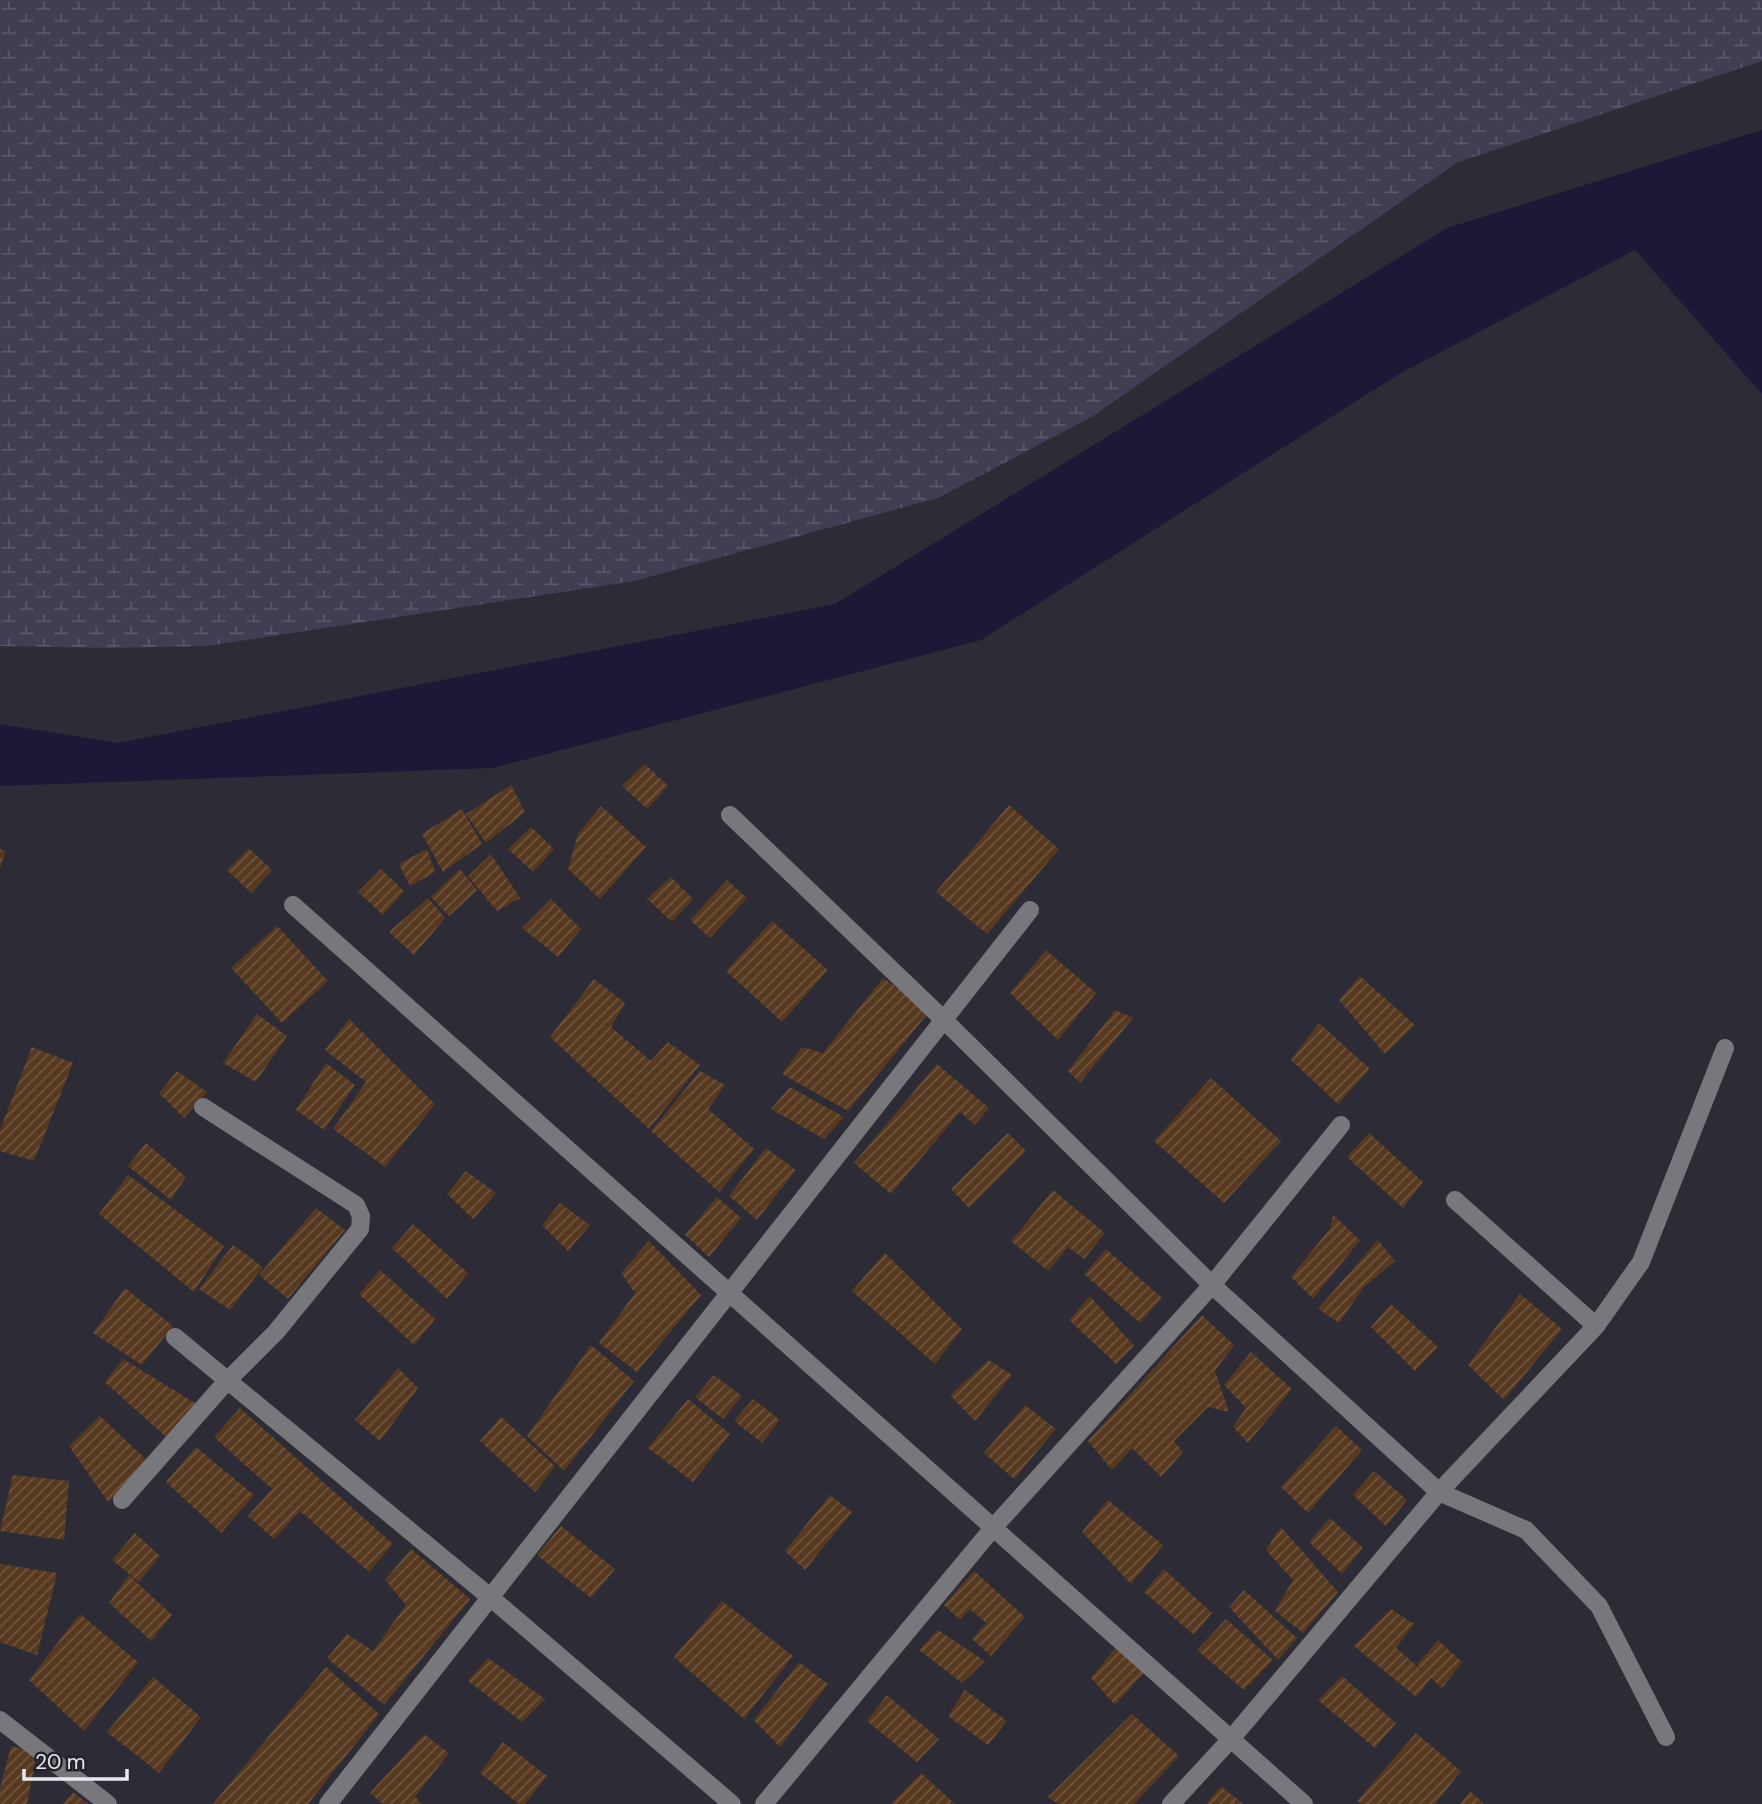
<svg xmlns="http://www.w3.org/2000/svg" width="1762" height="1804" font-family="'DM Sans',sans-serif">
<defs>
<pattern id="wetland-marsh" width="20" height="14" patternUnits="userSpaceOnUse" patternTransform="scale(1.75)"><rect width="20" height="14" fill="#413d53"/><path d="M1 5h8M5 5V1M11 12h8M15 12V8" fill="none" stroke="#5c596c"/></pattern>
<pattern id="building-hatch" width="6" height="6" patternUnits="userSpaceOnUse" patternTransform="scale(1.75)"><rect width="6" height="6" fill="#57391f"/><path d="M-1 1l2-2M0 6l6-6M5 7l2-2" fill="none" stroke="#6f5640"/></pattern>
</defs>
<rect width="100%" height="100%" fill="#2d2c36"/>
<path fill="url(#wetland-marsh)" d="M0,0H1762V61L1458,162L1093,416L938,498L634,581L207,646L110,648L0,646Z"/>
<path fill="#1e1736" d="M1762,130V394L1635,250L1399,374L981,640L493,768L0,786V724L118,743L835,604L1447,228Z"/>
<path fill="url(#building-hatch)" d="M645,764L668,786L647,809L622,786Z
M511,785L525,812L486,843L466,814Z
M1009,805L1059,849L987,934L936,892Z
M601,806L646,847L600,899L568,869L578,834Z
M462,809L482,844L443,872L422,834Z
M531,827L554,849L533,872L508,849Z
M249,848L272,870L251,893L227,870Z
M0,849L5,851L1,867L0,866Z
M427,849L435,872L410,886L399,864Z
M491,854L520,898L497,911L468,876Z
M381,869L404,891L383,915L358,892Z
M460,869L477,890L449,916L431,897Z
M671,877L693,899L672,922L647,899Z
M727,880L747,898L710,938L690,920Z
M428,898L445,918L414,955L389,932Z
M551,899L581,929L558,957L522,928Z
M772,921L828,970L782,1022L726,971Z
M277,926L328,981L282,1023L231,968Z
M1046,950L1096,993L1058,1040L1010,993Z
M1360,976L1415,1025L1385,1054L1339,1000Z
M883,978L930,1011L848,1111L782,1074L802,1047L823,1053Z
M594,979L625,1003L611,1027L651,1061L668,1042L700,1065L649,1129L550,1037Z
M1115,1010L1133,1018L1080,1083L1068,1071Z
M257,1014L287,1036L256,1082L223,1063Z
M349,1019L435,1104L385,1167L333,1129L366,1082L325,1050Z
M1319,1023L1370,1069L1338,1104L1291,1060Z
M32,1047L73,1063L34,1161L0,1151V1130Z
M326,1063L355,1085L324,1130L296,1110Z
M937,1064L989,1108L975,1125L960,1112L891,1194L854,1163Z
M177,1071L207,1092L184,1118L159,1093Z
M700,1071L725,1085L708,1109L754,1149L719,1192L651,1131Z
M1211,1078L1281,1141L1224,1203L1154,1141Z
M790,1087L844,1117L824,1139L771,1109Z
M1008,1133L1026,1151L969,1208L951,1189Z
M1369,1133L1423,1182L1403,1208L1347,1157Z
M146,1143L186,1177L171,1200L128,1166Z
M766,1148L796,1170L757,1220L729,1196Z
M466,1171L496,1193L473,1219L447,1194Z
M128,1175L224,1246L194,1292L99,1214Z
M1053,1190L1105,1233L1084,1259L1068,1247L1048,1271L1011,1241Z
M717,1197L741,1218L709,1257L685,1235Z
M560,1203L590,1225L568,1251L542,1225Z
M316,1208L345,1230L288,1299L259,1275Z
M1333,1215L1360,1240L1313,1299L1291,1277L1331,1227Z
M413,1224L468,1273L447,1299L392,1248Z
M1378,1240L1395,1261L1363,1288L1339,1323L1318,1309Z
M649,1241L701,1295L637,1372L599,1343L635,1293L621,1273Z
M233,1245L263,1267L230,1310L199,1289Z
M1106,1249L1162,1298L1140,1323L1084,1274Z
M885,1253L962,1329L935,1364L852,1291Z
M380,1270L435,1319L414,1345L359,1294Z
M125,1288L173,1326L142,1365L93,1333Z
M1520,1294L1562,1329L1504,1400L1468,1365Z
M1090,1296L1134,1346L1116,1364L1069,1320Z
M1391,1304L1438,1347L1415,1371L1371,1327Z
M1202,1315L1234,1345L1215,1371L1229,1412L1208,1407L1174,1441L1183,1452L1161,1477L1132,1448L1112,1470L1088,1441Z
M591,1345L634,1381L564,1471L527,1436Z
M1251,1352L1292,1389L1248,1443L1233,1427L1246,1408L1224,1385Z
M123,1359L200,1406L167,1438L105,1382Z
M989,1360L1012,1375L975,1421L950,1395Z
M398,1368L418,1388L380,1441L355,1420Z
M714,1375L742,1396L723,1419L695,1397Z
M688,1399L730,1434L693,1482L648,1448Z
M753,1399L780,1420L762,1443L734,1421Z
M1025,1405L1056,1429L1014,1479L984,1453Z
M240,1408L393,1544L369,1572L300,1511L274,1539L248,1516L272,1489L214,1437Z
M100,1416L152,1465L108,1502L69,1446Z
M501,1417L555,1466L535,1492L480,1441Z
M1336,1426L1362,1450L1308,1513L1281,1487Z
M196,1447L254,1495L221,1533L166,1482Z
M1374,1471L1407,1500L1386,1526L1353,1495Z
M13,1475L69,1481L64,1540L0,1531Z
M830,1495L852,1512L805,1570L785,1551Z
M1108,1500L1163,1545L1131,1584L1082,1532Z
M1330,1518L1363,1548L1342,1574L1309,1542Z
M561,1526L615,1569L591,1598L537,1555Z
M1281,1527L1338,1592L1303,1633L1275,1611L1293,1580L1266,1550Z
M135,1533L160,1556L139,1582L112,1560Z
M411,1549L470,1599L384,1705L327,1658L347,1634L373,1651L406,1605L385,1580Z
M0,1564L57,1573L37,1655L0,1642Z
M1164,1569L1212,1613L1194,1635L1144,1592Z
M974,1571L1025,1617L991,1656L972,1639L986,1623L970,1609L960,1620L944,1605Z
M129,1575L172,1615L151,1641L109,1603Z
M1244,1590L1297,1638L1278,1660L1229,1607Z
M722,1601L793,1656L744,1719L674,1657Z
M1391,1609L1414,1624L1396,1648L1425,1673L1417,1665L1438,1640L1462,1662L1442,1688L1431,1678L1416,1697L1354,1646Z
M80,1614L138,1662L84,1731L29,1680Z
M1226,1619L1273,1660L1244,1690L1197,1650Z
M938,1630L985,1661L962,1683L919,1650Z
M1116,1647L1147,1670L1115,1705L1091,1678Z
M488,1658L545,1699L522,1722L468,1681Z
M799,1662L828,1684L780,1747L754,1720Z
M326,1667L379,1714L308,1804H213Z
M1342,1676L1396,1723L1375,1748L1318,1700Z
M153,1677L201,1717L159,1773L107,1732Z
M965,1690L1007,1721L988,1745L948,1716Z
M887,1695L939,1739L917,1762L867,1721Z
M1132,1714L1179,1756L1134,1804H1058L1048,1797Z
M1416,1733L1461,1771L1435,1804H1361L1357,1801Z
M424,1734L449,1753L415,1797L422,1804H383L370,1793Z
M503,1742L547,1776L525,1804H519L480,1773Z
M11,1746L37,1753L27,1804H0V1789Z
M921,1773L955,1804H891Z
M1221,1786L1243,1804H1206Z
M1470,1791L1484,1804H1460Z
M73,1792L88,1804H63Z"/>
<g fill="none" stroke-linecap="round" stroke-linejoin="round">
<path stroke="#78777c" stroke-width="18" d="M730,815L943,1019L1212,1285L1439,1492L1526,1530L1599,1606L1666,1737
M293,905L1304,1804
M1455,1200L1596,1326
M175,1337L490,1597L732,1804
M122,1500L226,1382L276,1332L360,1229L361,1216L356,1205L203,1107
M0,1720L108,1804
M328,1804L1030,910
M764,1804L993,1528L1212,1285L1341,1125
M1171,1804L1231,1739L1439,1492L1596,1326L1641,1262L1725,1048"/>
</g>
<path d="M24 1769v10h103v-10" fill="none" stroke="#e9e8ef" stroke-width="3.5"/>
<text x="35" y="1769" font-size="21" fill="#e9e8ef" stroke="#24222b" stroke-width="5" paint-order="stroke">20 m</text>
</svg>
